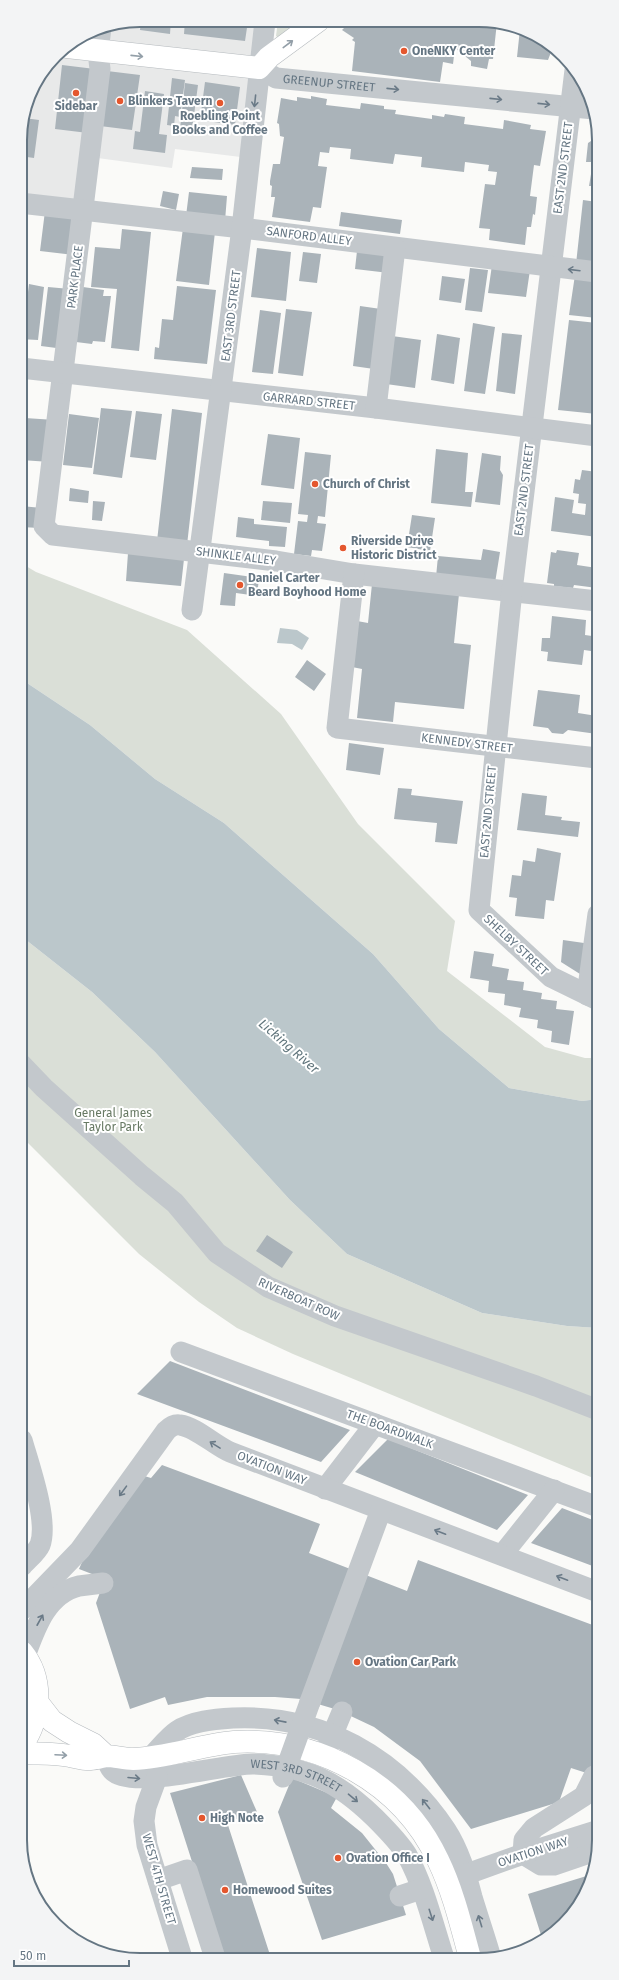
<svg xmlns="http://www.w3.org/2000/svg" width="619" height="1980" font-family="'Fira Sans',sans-serif">
<rect width="100%" height="100%" fill="#fafaf8"/>
<path fill="#e8e9e9" d="M140,20L265,21L249,158L175,149L172,168L90,157L83,210L20,203V132L29,94L55,55L94,29Z"/>
<path fill="#dadfd7" d="M278,21H304L279,38L276,36Z
M21,563L36,572L187,630L281,714L358,824L455,921L447,971L545,1047L585,1058H598V1099L582,1101L509,1088L439,1029L373,954L224,823L155,779L90,725L21,679Z
M21,936L92,992L155,1052L290,1200L347,1254L482,1313L567,1326L598,1328V1480L293,1354L237,1328L199,1302L139,1254L21,1136Z"/>
<path fill="#bbc7cb" d="M280,628L297,630L309,638L302,650L292,644L277,643Z
M21,679L90,725L155,779L224,823L373,954L439,1029L509,1088L582,1101L598,1099V1328L567,1326L482,1313L347,1254L290,1200L155,1052L92,992L21,936Z"/>
<path fill="#aab3b9" d="M141,20H171L170,34L140,30Z
M185,20L248,21L245,41L184,34Z
M351,21L497,22L493,59H489L487,69L471,66V61L455,48L453,64L443,62L440,82L352,71L355,42L352,40L354,38L342,30Z
M520,29L539,36L553,47L548,60L517,57Z
M62,65L95,69L88,133L55,129Z
M107,71L140,75L132,130L100,126Z
M172,78L185,80L180,117L175,116L174,126L167,125Z
M205,82L240,87L235,125L200,120Z
M185,83L198,85L192,130L180,129Z
M145,91L164,94L159,134L167,135L165,153L133,149L135,131L140,132Z
M311,96L327,99L326,105L360,109L361,103L384,106V109L396,110L395,114L432,119V115L444,117L445,114L465,117L464,124L503,129L504,120L531,125L530,129L546,131L540,166L534,165L530,196L537,197L535,215L533,214L531,227H527L525,245L489,240L490,229L479,228L485,184L495,185L497,172L488,171L489,165L465,162L464,172L421,167L422,157L395,154L393,164L350,159L351,149L330,147L329,153L320,152L318,166L327,167L321,208L313,207L310,222L272,217L275,197H271L272,186L270,185V181L273,164H280L284,137L280,136L279,124L277,123L281,98L297,101V97L311,99Z
M24,118L39,120L34,158L20,156V132Z
M597,137V186H589L593,162H586L588,143Z
M192,167L223,169L222,180L190,178Z
M163,191L179,194L176,210L160,206Z
M189,192L227,196L225,221L186,216Z
M583,200L597,202V266L576,264Z
M45,211L78,215L74,255L40,251Z
M341,212L402,220L400,234L339,226Z
M183,228L215,232L209,285L176,281Z
M122,229L151,232L139,351L111,348L117,289L91,287L95,247L120,249Z
M257,248L291,252L286,301L251,297Z
M357,251L391,255L389,273L355,269Z
M303,252L321,254L317,283L299,281Z
M492,265L530,270L526,297L488,293Z
M470,268L488,270L482,312L465,310Z
M575,275L597,278V318L569,315Z
M442,276L465,279L461,303L439,300Z
M29,284L44,287L38,340L20,339V291L28,292Z
M177,286L216,290L207,364L154,359L155,347L159,348L162,319L173,320Z
M48,287L70,289L64,349L41,346Z
M83,287L104,290L103,296H111L105,342L93,341L92,344L76,342Z
M360,306L381,309L374,369L353,366Z
M286,309L312,312L303,376L278,373Z
M260,310L281,313L273,374L252,372Z
M569,320L597,323V387H595V390H597V414L558,410Z
M473,323L495,327L485,394L464,391Z
M502,333L522,335L515,394L496,391Z
M437,334L460,338L454,384L431,380Z
M392,336L421,340L415,388L386,384Z
M101,408L132,411L122,478L93,474Z
M172,409L202,413L187,545L157,541Z
M136,411L162,414L156,460L130,457Z
M69,414L99,418L92,468L63,465Z
M25,418L55,420L50,462L21,460Z
M268,434L300,438L294,489L261,485Z
M436,449L468,453L465,492H473L471,507L431,503Z
M305,452L331,455L325,517L318,516L317,523L326,524L322,551L312,550L311,556L294,554L298,521L307,522L308,515L298,514Z
M482,453L501,456L500,470L503,475L500,505L475,502Z
M582,470L597,472V537L551,531L555,497L574,500L572,513L585,515L586,504L578,503L579,494L573,493L575,479L580,480Z
M70,488L89,491L88,503L69,501Z
M93,501L105,502L102,521L92,520Z
M263,501L292,503L290,523L261,520Z
M21,506L42,508L40,528L21,527Z
M412,515L435,518L430,551L407,547Z
M238,517L254,519V524L287,527L285,547L269,546V541L236,537Z
M483,549L500,552L495,583L436,577L438,556L481,560Z
M557,550L579,553L577,565L597,568V588L574,585L573,588L554,586V584L547,583L551,552L556,553Z
M128,553L184,559L181,586L126,581Z
M224,573L259,578L257,596L236,593L235,606L220,605Z
M372,584L459,594L454,643L471,645L464,709L395,702L393,722L357,718L362,669L352,667L357,621L368,623Z
M552,616L586,620L585,635L592,636L591,651L584,650L582,665L547,661L548,652L541,651L542,638H550Z
M307,660L326,674L314,691L295,677Z
M538,690L580,695L578,713L597,716V734L568,730L563,734L552,733L548,728L533,726Z
M349,743L384,748L380,775L346,770Z
M398,788L412,789L411,795L463,801L457,844L435,842L437,823L394,819Z
M522,793L547,796L545,815L562,817L561,820L580,822L578,837L517,830Z
M537,848L561,853L554,901L546,900L544,919L515,916L517,898L509,897L512,875L521,876L523,860L535,862Z
M563,940L591,944L580,974L561,962Z
M474,951L494,954L492,966L509,969L507,980L524,982L523,990L542,993L541,999L557,1001L556,1009L574,1011L569,1045L551,1042L552,1031L537,1028L538,1020L519,1017L521,1008L504,1005L505,994L488,992L489,981L470,978Z
M598,1028V1043L592,1040Z
M267,1235L293,1252L282,1268L256,1251Z
M170,1361L350,1430L321,1462L137,1394Z
M388,1439L528,1495L497,1530L355,1472Z
M162,1465L320,1524L309,1553L407,1591L418,1560L598,1627L599,1777L571,1768L559,1802L471,1829L420,1761L374,1727L338,1710L301,1699L275,1697H207L168,1705L165,1697L130,1709L96,1603L105,1579L79,1569L83,1560L141,1475L151,1478Z
M562,1508L598,1522V1568L531,1543Z
M241,1775L257,1812L227,1822L271,1958H223L170,1793Z
M292,1778L337,1797L331,1808L362,1833L386,1863L393,1874L406,1915L322,1940L278,1812Z
M593,1874L590,1886L569,1919L555,1931L541,1935L528,1894Z"/>
<g fill="none" stroke-linecap="round" stroke-linejoin="round">
<g stroke="#b5babe" stroke-width="23">
<path id="major" d="M67,47L259,68L269,57L318,21
M22,1652C44,1679 41,1718 22,1745
M38,1703L52,1721L69,1732L93,1744L106,1756
M22,1753C38,1754 55,1753 70,1756C77,1757 84,1760 91,1759C96,1759 101,1757 106,1756C115,1756 124,1759 133,1759C167,1758 200,1745 234,1742C319,1737 402,1783 438,1860C453,1891 461,1925 470,1958"/>
</g>
<g stroke="#c3c8cc" stroke-width="21">
<path d="M101,28L98,52L100,69L44,526L53,535L276,561L354,574L597,601"/>
<path id="s1" d="M259,68L276,78L594,109"/>
<path d="M575,70L512,591L479,910L551,977L598,1000"/>
<path d="M20,203L242,228L597,272"/>
<path d="M21,368L376,408L597,436"/>
<path d="M376,408L395,248"/>
<path d="M354,574L337,728L597,758"/>
<path d="M192,610L242,228L265,21"/>
<path d="M587,995L598,914"/>
<path d="M21,1064L44,1088L142,1176L175,1203L217,1253L268,1287L335,1316L536,1386L598,1410"/>
<path d="M181,1352L598,1507"/>
<path d="M22,1440C29,1465 49,1521 40,1545C37,1552 27,1560 22,1566"/>
<path d="M325,1489L375,1424"/>
<path d="M502,1555L554,1490"/>
<path d="M22,1610L80,1550L166,1431C170,1427 174,1424 180,1425C196,1427 214,1445 230,1452L598,1592"/>
<path d="M25,1656C35,1629 46,1594 79,1586C87,1585 95,1584 103,1583"/>
<path d="M310,1702L381,1510"/>
<path d="M327,1748L342,1712"/>
<path id="s2" d="M106,1756C107,1760 109,1767 112,1770C129,1791 226,1763 254,1764C307,1766 338,1782 375,1818C386,1829 399,1842 407,1855C424,1886 433,1924 444,1958"/>
<path d="M151,1757C159,1749 168,1737 177,1731C192,1721 215,1719 233,1718C321,1714 397,1757 446,1830C459,1850 466,1874 472,1897C478,1917 485,1937 491,1958"/>
<path d="M157,1777L146,1807L144,1821L147,1845L182,1958"/>
<path d="M523,1854L524,1840L534,1828L584,1796L594,1776"/>
<path d="M523,1854L541,1865H554L598,1850"/>
<path d="M467,1874L523,1854L599,1830"/>
<path d="M158,1880L187,1870L215,1958"/>
<path d="M400,1896L421,1889"/>
</g>
<use href="#major" stroke="#fff" stroke-width="22"/>
<path stroke="#c3c8cc" stroke-width="21" d="M283,1777L310,1702"/>
</g>
<defs><path id="oneway-shaft" d="M-6 0H5M1.5-3L5.5 0L1.5 3" fill="none" stroke-width="1.6" stroke-linecap="round" stroke-linejoin="round"/></defs>
<g stroke="#939fa8">
<use href="#oneway-shaft" transform="translate(288 44) rotate(-37)"/>
<use href="#oneway-shaft" transform="translate(137 56) rotate(6)"/>
<use href="#oneway-shaft" transform="translate(61 1755) rotate(3)"/>
</g>
<g stroke="#6a7a87">
<use href="#oneway-shaft" transform="translate(393 89) rotate(6)"/>
<use href="#oneway-shaft" transform="translate(496 99) rotate(6)"/>
<use href="#oneway-shaft" transform="translate(255 101) rotate(96)"/>
<use href="#oneway-shaft" transform="translate(544 104) rotate(6)"/>
<use href="#oneway-shaft" transform="translate(574 270) rotate(-173)"/>
<use href="#oneway-shaft" transform="translate(215 1445) rotate(-148)"/>
<use href="#oneway-shaft" transform="translate(123 1491) rotate(126)"/>
<use href="#oneway-shaft" transform="translate(440 1532) rotate(-159)"/>
<use href="#oneway-shaft" transform="translate(562 1578) rotate(-159)"/>
<use href="#oneway-shaft" transform="translate(40 1620) rotate(-61)"/>
<use href="#oneway-shaft" transform="translate(280 1721) rotate(-169)"/>
<use href="#oneway-shaft" transform="translate(134 1778) rotate(5)"/>
<use href="#oneway-shaft" transform="translate(353 1798) rotate(40)"/>
<use href="#oneway-shaft" transform="translate(426 1804) rotate(-128)"/>
<use href="#oneway-shaft" transform="translate(431 1915) rotate(72)"/>
<use href="#oneway-shaft" transform="translate(480 1921) rotate(-107)"/>
</g>
<g fill="#e4572e" stroke="#fff" stroke-width="1.5">
<circle cx="404" cy="51" r="4"/>
<circle cx="76" cy="93" r="4"/>
<circle cx="120" cy="101" r="4"/>
<circle cx="220" cy="103" r="4"/>
<circle cx="315" cy="484" r="4"/>
<circle cx="343" cy="548" r="4"/>
<circle cx="240" cy="585" r="4"/>
<circle cx="357" cy="1662" r="4"/>
<circle cx="202" cy="1818" r="4"/>
<circle cx="338" cy="1858" r="4"/>
<circle cx="225" cy="1890" r="4"/>
</g>
<g text-anchor="middle" dominant-baseline="central" stroke-width="4" stroke-linejoin="round" paint-order="stroke">
<g font-size="12" font-weight="bold" fill="#657683" stroke="#fff" text-anchor="start">
<text x="412" y="51">OneNKY Center</text>
<text x="128" y="101">Blinkers Tavern</text>
<text x="76" y="106" text-anchor="middle">Sidebar</text>
<text x="220" y="116" text-anchor="middle">Roebling Point<tspan x="220" dy="14">Books and Coffee</tspan></text>
<text x="323" y="484">Church of Christ</text>
<text x="351" y="541">Riverside Drive<tspan x="351" dy="14">Historic District</tspan></text>
<text x="248" y="578">Daniel Carter<tspan x="248" dy="14">Beard Boyhood Home</tspan></text>
<text x="365" y="1662">Ovation Car Park</text>
<text x="210" y="1818">High Note</text>
<text x="346" y="1858">Ovation Office I</text>
<text x="233" y="1890">Homewood Suites</text>
</g>
<g font-size="12" fill="#657683" stroke="#fff">
<text stroke="none"><textPath href="#s1" startOffset="73">GREENUP STREET</textPath></text>
<text transform="translate(563 168) rotate(-83)">EAST 2ND STREET</text>
<text transform="translate(309 236) rotate(7)">SANFORD ALLEY</text>
<text transform="translate(75 277) rotate(-83)">PARK PLACE</text>
<text transform="translate(231 316) rotate(-83)">EAST 3RD STREET</text>
<text transform="translate(309 401) rotate(6)">GARRARD STREET</text>
<text transform="translate(524 490) rotate(-83)">EAST 2ND STREET</text>
<text transform="translate(236 556) rotate(7)">SHINKLE ALLEY</text>
<text transform="translate(467 743) rotate(7)">KENNEDY STREET</text>
<text transform="translate(488 812) rotate(-85)">EAST 2ND STREET</text>
<text transform="translate(516 945) rotate(43)">SHELBY STREET</text>
<text transform="translate(299 1299) rotate(24)">RIVERBOAT ROW</text>
<text transform="translate(390 1429) rotate(20)">THE BOARDWALK</text>
<text transform="translate(272 1468) rotate(21)">OVATION WAY</text>
<text stroke="none"><textPath href="#s2" startOffset="204">WEST 3RD STREET</textPath></text>
<text transform="translate(533 1852) rotate(-18)">OVATION WAY</text>
<text transform="translate(159 1879) rotate(74)">WEST 4TH STREET</text>
</g>
<g font-size="12" fill="#687a64" stroke="#fff">
<text x="113" y="1113">General James<tspan x="113" dy="14">Taylor Park</tspan></text>
</g>
<g font-size="13" font-style="italic" fill="#60757c" stroke="#fff">
<text transform="translate(289 1046) rotate(41)">Licking River</text>
</g>
</g>
<path d="M0 0H619V1980H0ZM140 27H479A113 113 0 0 1 592 140V1840A113 113 0 0 1 479 1953H140A113 113 0 0 1 27 1840V140A113 113 0 0 1 140 27Z" fill="#f3f4f5" fill-rule="evenodd"/>
<path fill="none" stroke="#657683" stroke-width="2" d="M140 27H479A113 113 0 0 1 592 140V1840A113 113 0 0 1 479 1953H140A113 113 0 0 1 27 1840V140A113 113 0 0 1 140 27Z"/>
<path d="M14 1960v6h115v-6" fill="none" stroke="#657683" stroke-width="2"/>
<text x="20" y="1960" font-size="12" fill="#657683" stroke="#ffffff" stroke-width="3" paint-order="stroke">50 m</text>
</svg>
